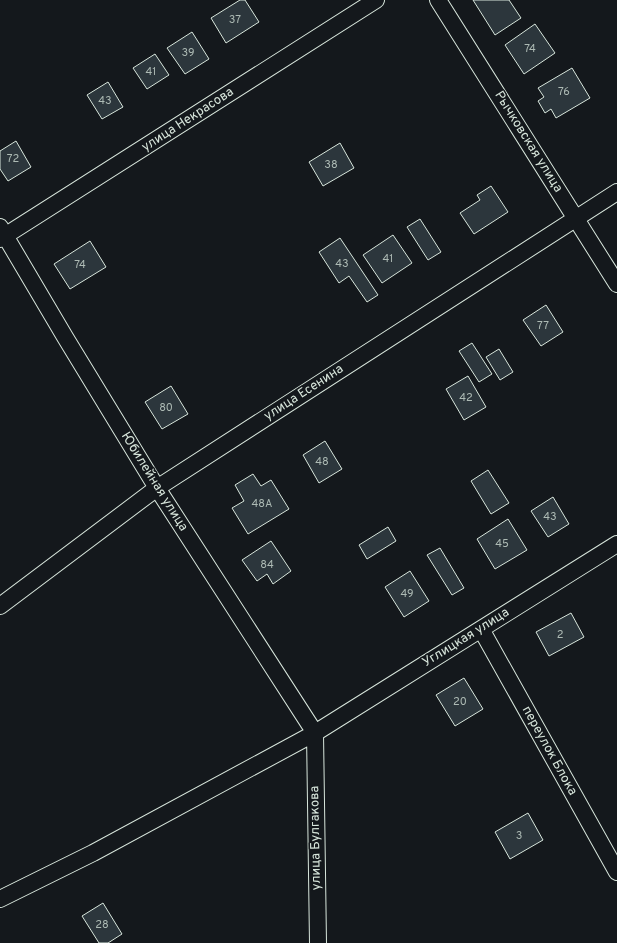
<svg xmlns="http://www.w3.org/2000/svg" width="617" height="943" font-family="Overpass,sans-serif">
<rect width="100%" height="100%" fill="#14181c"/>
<path fill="#2c363c" stroke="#d8e6dc" d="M240,0H245L259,22L226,43L211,18Z
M473,0H509L521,18L495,35Z
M535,24L555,53L524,74L505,45Z
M192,32L209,59L185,74L167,48Z
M155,54L169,75L147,89L133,68Z
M572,68L590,98L556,118L551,109L545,113L538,101L544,97L538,88Z
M108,82L123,107L102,119L87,95Z
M16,141L31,167L8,181L0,169V151Z
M340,143L354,168L323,186L309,162Z
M491,186L508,212L474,234L460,213L480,200L477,195Z
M420,219L441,252L428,260L407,227Z
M393,235L412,263L382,283L363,255Z
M340,238L378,295L367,302L349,276L339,283L319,252Z
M90,241L106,267L70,289L54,264Z
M546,305L563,332L541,346L523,320Z
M472,343L492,374L479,382L459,351Z
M499,349L513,372L500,380L486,357Z
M468,376L486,407L464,420L446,389Z
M171,386L188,414L162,429L145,402Z
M325,441L342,469L319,483L303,455Z
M488,470L509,503L491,514L471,481Z
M253,474L261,486L271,480L289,509L248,534L232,508L244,501L235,485Z
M553,497L569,524L548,537L531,511Z
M508,519L527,550L495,569L477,539Z
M388,527L396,541L367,559L359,545Z
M271,541L291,571L273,584L267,574L257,581L242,560Z
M440,548L464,588L452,595L427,555Z
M410,571L429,601L404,617L385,587Z
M571,613L584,637L549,656L536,632Z
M464,678L483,709L455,726L436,695Z
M528,813L543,840L510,859L495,832Z
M103,903L122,934L108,943H99L82,916Z"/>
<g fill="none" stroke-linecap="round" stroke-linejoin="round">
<g stroke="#d8e6dc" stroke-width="18">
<path id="minor" d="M438,0L617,284
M0,227L65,337L157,488L315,733
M0,239L376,0
M0,606L157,488L617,192
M481,629L617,872
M315,733L318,943
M0,899L93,853L315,733L617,544"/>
</g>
<use href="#minor" stroke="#14181c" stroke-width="16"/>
</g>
<g text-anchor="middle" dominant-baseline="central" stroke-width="3" stroke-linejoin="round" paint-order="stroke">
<g font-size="11" fill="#adbab4">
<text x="235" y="20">37</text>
<text x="530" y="49">74</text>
<text x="188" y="53">39</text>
<text x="151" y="72">41</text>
<text x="564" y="92">76</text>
<text x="105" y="101">43</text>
<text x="13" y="159">72</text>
<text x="331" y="165">38</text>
<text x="388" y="259">41</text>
<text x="342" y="264">43</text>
<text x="80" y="265">74</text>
<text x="543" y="326">77</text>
<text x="466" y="398">42</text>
<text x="166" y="408">80</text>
<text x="322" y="462">48</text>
<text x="262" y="504">48А</text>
<text x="550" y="517">43</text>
<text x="502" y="544">45</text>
<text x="267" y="565">84</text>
<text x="407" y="594">49</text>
<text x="560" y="635">2</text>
<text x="460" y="702">20</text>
<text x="519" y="836">3</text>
<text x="102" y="925">28</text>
</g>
<g font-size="13" fill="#d8e6dc" stroke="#14181c">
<text transform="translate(188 120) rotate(-33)">улица Некрасова</text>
<text transform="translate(528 142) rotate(58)">Рычковская улица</text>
<text transform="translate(304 393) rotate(-33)">улица Есенина</text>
<text transform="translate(154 482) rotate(58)">Юбилейная улица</text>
<text transform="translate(466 638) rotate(-32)">Углицкая улица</text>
<text transform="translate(549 751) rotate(61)">переулок Блока</text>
<text transform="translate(316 838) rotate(-91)">улица Булгакова</text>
</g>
</g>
</svg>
